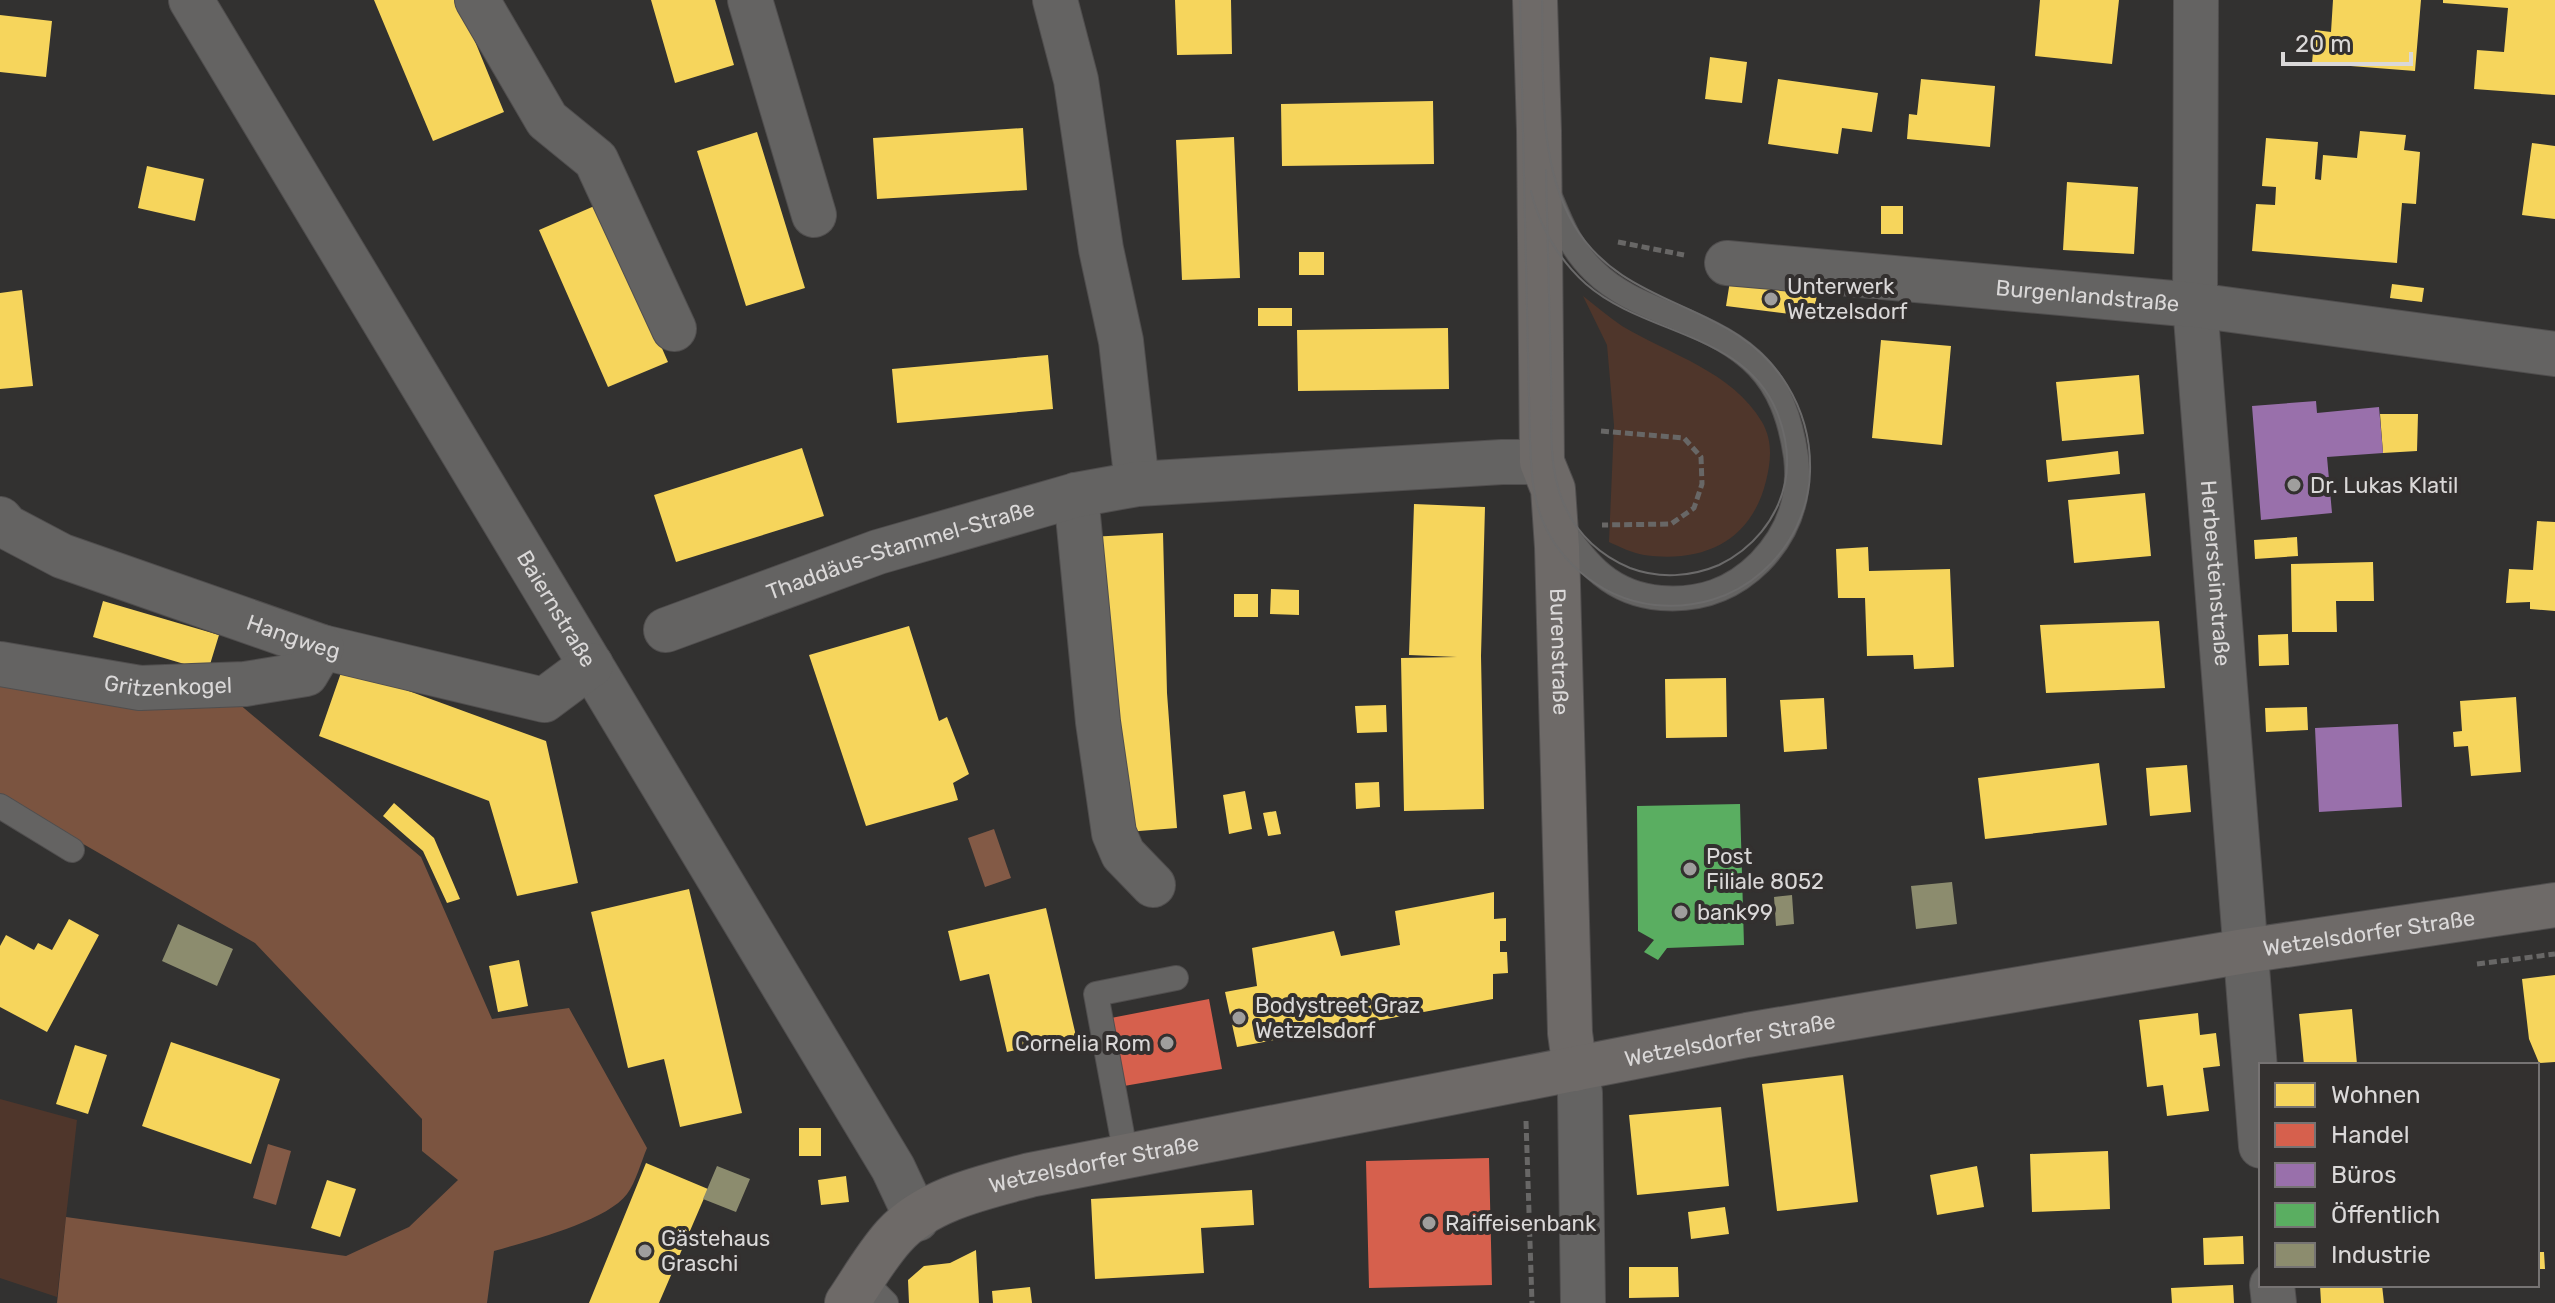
<svg xmlns="http://www.w3.org/2000/svg" width="2555" height="1303" font-family="Rubik,sans-serif">
<rect width="100%" height="100%" fill="#323130"/>
<path fill="#4f362b" d="M1583,296C1596,306 1609,317 1622,326C1670,355 1732,371 1762,422C1773,441 1771,461 1766,481C1751,542 1703,563 1644,555C1632,553 1620,547 1609,542L1614,425L1607,345Z
M0,1099L77,1120L57,1297L0,1278Z"/>
<path fill="#7b5440" d="M0,672L232,698L421,857L492,1019L569,1008L647,1148C641,1162 636,1182 627,1194C606,1222 528,1241 494,1251L487,1303H57L66,1217L346,1256L409,1227L458,1180L422,1151V1119L255,943L0,796Z"/>
<path fill="#835a46" d="M994,829L1011,878L985,887L968,838Z
M268,1144L291,1151L276,1205L253,1198Z"/>
<path fill="#f6d55c" d="M374,0H458L504,112L433,141Z
M651,0H715L734,65L675,83Z
M1175,0H1231L1232,54L1177,55Z
M2040,0H2119L2112,64L2035,56Z
M2333,0H2421L2415,71L2312,63L2315,30L2331,32Z
M2443,0H2555V95L2474,89L2477,50L2504,52L2508,8L2443,3Z
M0,15L52,21L46,77L0,72Z
M1710,57L1747,62L1742,103L1705,99Z
M1778,79L1878,93L1872,132L1842,128L1838,154L1768,144Z
M1921,79L1995,86L1990,147L1907,139L1909,114L1917,115Z
M1433,101L1434,164L1282,166L1281,104Z
M1023,128L1027,190L877,199L873,138Z
M2360,131L2406,135L2404,150L2420,152L2416,204L2402,203L2397,263L2252,251L2256,204L2275,205L2276,187L2262,186L2266,138L2318,142L2315,179L2321,180L2323,155L2357,158Z
M757,132L805,288L746,306L697,151Z
M1234,137L1240,278L1182,280L1176,140Z
M2532,143L2555,146V219L2522,215Z
M147,166L204,179L195,221L138,208Z
M2067,182L2138,187L2134,254L2063,250Z
M599,204L668,362L608,387L539,230Z
M1881,206H1903V234H1881Z
M1299,252H1324V275H1299Z
M1730,281L1817,292L1814,317L1726,306Z
M2392,284L2424,288L2422,302L2390,298Z
M22,290L33,386L0,389V293Z
M1258,308H1292V326H1258Z
M1448,328L1449,389L1298,391L1297,330Z
M1881,340L1951,346L1942,445L1872,438Z
M1048,355L1053,409L897,423L892,369Z
M2139,375L2144,434L2062,441L2056,382Z
M2380,414H2418L2417,451L2383,453Z
M802,448L824,516L676,562L654,495Z
M2118,451L2120,474L2048,482L2046,460Z
M2145,493L2151,556L2074,563L2068,500Z
M1414,504L1485,507L1481,656L1484,809L1404,811L1401,658L1457,657L1409,655Z
M2537,521L2555,522V611L2530,609V602L2506,603L2509,569L2533,570Z
M1163,533L1167,693L1177,828L1114,833L1090,537Z
M2297,537L2298,556L2255,559L2254,540Z
M1868,547L1869,571L1950,569L1954,667L1914,669L1913,655L1867,656L1865,598H1838L1836,549Z
M2373,562L2374,601H2336L2337,632H2292L2291,564Z
M1271,589L1299,590V615L1270,614Z
M1234,594H1258V617H1234Z
M103,601L219,635L208,671L93,637Z
M2159,621L2165,688L2046,693L2040,625Z
M909,626L939,721L947,717L969,774L953,783L958,800L866,826L809,655Z
M2288,634L2289,665L2259,666L2258,635Z
M343,667L546,741L578,883L517,896L489,801L319,736Z
M1726,678L1727,737L1666,738L1665,679Z
M2516,697L2521,772L2471,776L2468,746L2454,747L2453,732L2462,731L2460,701Z
M1824,698L1827,749L1784,752L1780,700Z
M1386,705L1387,732L1357,733L1355,706Z
M2307,707L2308,730L2266,732L2265,708Z
M2099,763L2107,825L1985,839L1978,778Z
M2187,765L2191,812L2150,816L2146,768Z
M1379,782L1380,807L1356,809L1355,783Z
M1245,791L1252,829L1229,834L1223,795Z
M394,803L434,838L460,899L447,903L423,851L383,816Z
M1276,811L1281,834L1268,836L1263,813Z
M689,889L742,1113L680,1127L664,1059L628,1068L591,912Z
M1494,892V919L1506,918V941H1500V952H1507L1508,973L1493,974V999L1237,1047L1225,992L1257,986L1252,948L1334,931L1341,956L1400,945L1395,911Z
M1046,908L1076,1036L1007,1052L989,974L960,981L948,931Z
M69,919L99,935L47,1032L0,1007V946L6,935L34,950L38,943L52,950Z
M519,960L528,1006L498,1012L489,966Z
M2555,975V1062L2539,1063L2529,1039L2522,979Z
M2352,1009L2357,1064L2304,1065L2299,1014Z
M2198,1013L2200,1035L2216,1033L2220,1066L2203,1068L2209,1111L2167,1116L2163,1085L2147,1087L2139,1020Z
M171,1042L280,1079L251,1164L142,1126Z
M75,1045L107,1055L88,1114L56,1104Z
M1843,1075L1858,1202L1777,1211L1762,1084Z
M1721,1107L1729,1186L1637,1195L1629,1115Z
M799,1128H821V1156H799Z
M2108,1151L2110,1209L2032,1212L2030,1154Z
M646,1163L708,1189L659,1303H589Z
M1977,1166L1984,1207L1937,1215L1930,1175Z
M846,1176L849,1202L821,1205L818,1180Z
M327,1180L356,1189L340,1237L311,1228Z
M1252,1190L1254,1225L1201,1228L1204,1273L1095,1279L1091,1199Z
M1725,1207L1729,1234L1691,1239L1688,1212Z
M2243,1236L2244,1264L2204,1265L2203,1238Z
M976,1250L979,1303H909L908,1280L924,1266L950,1263Z
M2537,1252H2544L2545,1269H2537Z
M1629,1267H1678L1679,1297L1629,1298Z
M2233,1285L2234,1303H2172L2171,1288Z
M2320,1285H2382L2384,1303H2321Z
M1030,1287L1032,1303H993L992,1291Z"/>
<path fill="#d6604d" d="M1209,999L1222,1069L1124,1086L1111,1018Z
M1489,1158L1492,1285L1369,1288L1366,1161Z"/>
<path fill="#9970ab" d="M2316,401L2317,413L2379,407L2383,453L2327,457L2332,513L2261,520L2252,406Z
M2398,724L2402,807L2319,812L2315,728Z"/>
<path fill="#5aae61" d="M1740,804L1744,945L1667,948L1658,960L1644,952L1654,940L1638,931L1637,806Z"/>
<path fill="#8c8c6e" d="M1952,882L1957,924L1916,929L1911,886Z
M1792,895L1794,924L1776,926L1774,897Z
M178,924L233,949L217,986L162,961Z
M717,1166L750,1179L736,1212L703,1199Z"/>
<g fill="none" stroke-linecap="round" stroke-linejoin="round">
<g stroke="#504e4e" stroke-width="26">
<path id="lane" d="M1551,199C1562,226 1572,250 1594,271C1616,293 1644,304 1673,316C1748,346 1784,374 1796,457C1801,498 1788,533 1760,562C1732,590 1700,601 1661,598C1611,594 1587,564 1561,527
M0,806L72,850
M1126,1156L1096,994L1176,978
M863,1280L886,1303"/>
</g>
<g stroke="#504e4e" stroke-width="46">
<g id="street">
<path id="s1" d="M191,0L893,1168L917,1219"/>
<path d="M477,0L547,120L596,160L674,329"/>
<path d="M750,0L814,215"/>
<path d="M1055,0L1076,80L1101,249L1121,341L1137,484"/>
<path id="s2" d="M2196,0L2195,305L2261,1146"/>
<path id="s3" d="M1727,263L2195,305L2555,354"/>
<path d="M1076,495L1098,722L1114,833L1123,854L1153,885"/>
<path id="s4" d="M0,519L7,527L62,556L322,647L544,700L591,665"/>
<path id="s5" d="M666,630L878,552L1076,495L1137,484L1502,462H1542"/>
<path id="s6" d="M0,664L140,688L245,684L306,674L322,647"/>
<path d="M1575,1069L1580,1093L1583,1303"/>
<path d="M2272,1285L2274,1303"/>
</g>
</g>
<g stroke="#504e4e" stroke-width="46">
<g id="secondary">
<path id="s7" d="M1535,0L1539,131L1542,462L1553,489L1557,547L1570,1033L1575,1069"/>
<path id="s8" d="M847,1303C862,1281 876,1256 894,1236C927,1199 985,1187 1030,1175L1747,1035L2245,951L2555,905"/>
</g>
</g>
<path stroke="#686766" stroke-width="5" stroke-dasharray="8 4" stroke-linecap="butt" d="M1618,242L1684,255
M1601,431L1684,438L1701,457L1702,484L1694,508L1671,524L1602,525
M2477,964L2555,954
M1526,1121L1532,1303"/>
<use href="#lane" stroke="#646362" stroke-width="24"/>
<use href="#street" stroke="#646362" stroke-width="44"/>
<use href="#secondary" stroke="#6e6a68" stroke-width="44"/>
<path stroke="#6b6a6a" stroke-width="2" d="M1520,0L1530,440C1531,460 1531,480 1536,500C1549,556 1599,599 1655,605C1694,609 1733,598 1762,572C1791,547 1809,510 1810,472C1811,441 1803,411 1787,385C1734,298 1626,313 1574,225C1536,160 1544,73 1542,0
M1531,191C1539,226 1559,260 1586,284C1644,335 1744,332 1777,412C1786,435 1790,459 1785,483C1777,520 1752,549 1719,565C1691,577 1659,579 1630,568C1599,555 1576,533 1563,502C1547,464 1552,416 1551,376C1549,307 1548,239 1546,170"/>
</g>
<g fill="#9f9e9d" stroke="#33302f" stroke-width="3">
<circle cx="1771" cy="299" r="8"/>
<circle cx="2294" cy="485" r="8"/>
<circle cx="1690" cy="869" r="8"/>
<circle cx="1681" cy="912" r="8"/>
<circle cx="1239" cy="1018" r="8"/>
<circle cx="1167" cy="1043" r="8"/>
<circle cx="1429" cy="1223" r="8"/>
<circle cx="645" cy="1251" r="8"/>
</g>
<g text-anchor="middle" dominant-baseline="central" stroke-width="8" stroke-linejoin="round" paint-order="stroke">
<g font-size="22" fill="#dad8d8" stroke="#33302f" text-anchor="start">
<text x="1787" y="286">Unterwerk<tspan x="1787" dy="25">Wetzelsdorf</tspan></text>
<text x="2310" y="485">Dr. Lukas Klatil</text>
<text x="1706" y="856">Post<tspan x="1706" dy="25">Filiale 8052</tspan></text>
<text x="1697" y="912">bank99</text>
<text x="1255" y="1005">Bodystreet Graz<tspan x="1255" dy="25">Wetzelsdorf</tspan></text>
<text x="1151" y="1043" text-anchor="end">Cornelia Rom</text>
<text x="1445" y="1223">Raiffeisenbank</text>
<text x="661" y="1238">Gästehaus<tspan x="661" dy="25">Graschi</tspan></text>
</g>
<g font-size="22" fill="#dad8d8" stroke="#33302f">
<text stroke="none"><textPath href="#s3" startOffset="362">Burgenlandstraße</textPath></text>
<text stroke="none"><textPath href="#s5" startOffset="248">Thaddäus-Stammel-Straße</textPath></text>
<text stroke="none"><textPath href="#s2" startOffset="574">Herbersteinstraße</textPath></text>
<text stroke="none"><textPath href="#s1" startOffset="710">Baiernstraße</textPath></text>
<text stroke="none"><textPath href="#s4" startOffset="318">Hangweg</textPath></text>
<text stroke="none"><textPath href="#s7" startOffset="654">Burenstraße</textPath></text>
<text stroke="none"><textPath href="#s6" startOffset="170">Gritzenkogel</textPath></text>
<text stroke="none"><textPath href="#s8" startOffset="1594">Wetzelsdorfer Straße</textPath></text>
<text stroke="none"><textPath href="#s8" startOffset="946">Wetzelsdorfer Straße</textPath></text>
<text stroke="none"><textPath href="#s8" startOffset="298">Wetzelsdorfer Straße</textPath></text>
</g>
</g>
<rect x="2259" y="1063" width="280" height="224" fill="#33302f" stroke="#767373" stroke-width="2"/>
<rect x="2275" y="1083" width="40" height="24" fill="#f6d55c" stroke="#767373" stroke-width="2"/>
<text x="2331" y="1103" font-size="24" fill="#dad8d8">Wohnen</text>
<rect x="2275" y="1123" width="40" height="24" fill="#d6604d" stroke="#767373" stroke-width="2"/>
<text x="2331" y="1143" font-size="24" fill="#dad8d8">Handel</text>
<rect x="2275" y="1163" width="40" height="24" fill="#9970ab" stroke="#767373" stroke-width="2"/>
<text x="2331" y="1183" font-size="24" fill="#dad8d8">Büros</text>
<rect x="2275" y="1203" width="40" height="24" fill="#5aae61" stroke="#767373" stroke-width="2"/>
<text x="2331" y="1223" font-size="24" fill="#dad8d8">Öffentlich</text>
<rect x="2275" y="1243" width="40" height="24" fill="#8c8c6e" stroke="#767373" stroke-width="2"/>
<text x="2331" y="1263" font-size="24" fill="#dad8d8">Industrie</text>
<path d="M2283 52v12h128v-12" fill="none" stroke="#dad8d8" stroke-width="4"/>
<text x="2295" y="52" font-size="24" fill="#dad8d8" stroke="#33302f" stroke-width="6" paint-order="stroke">20 m</text>
</svg>
